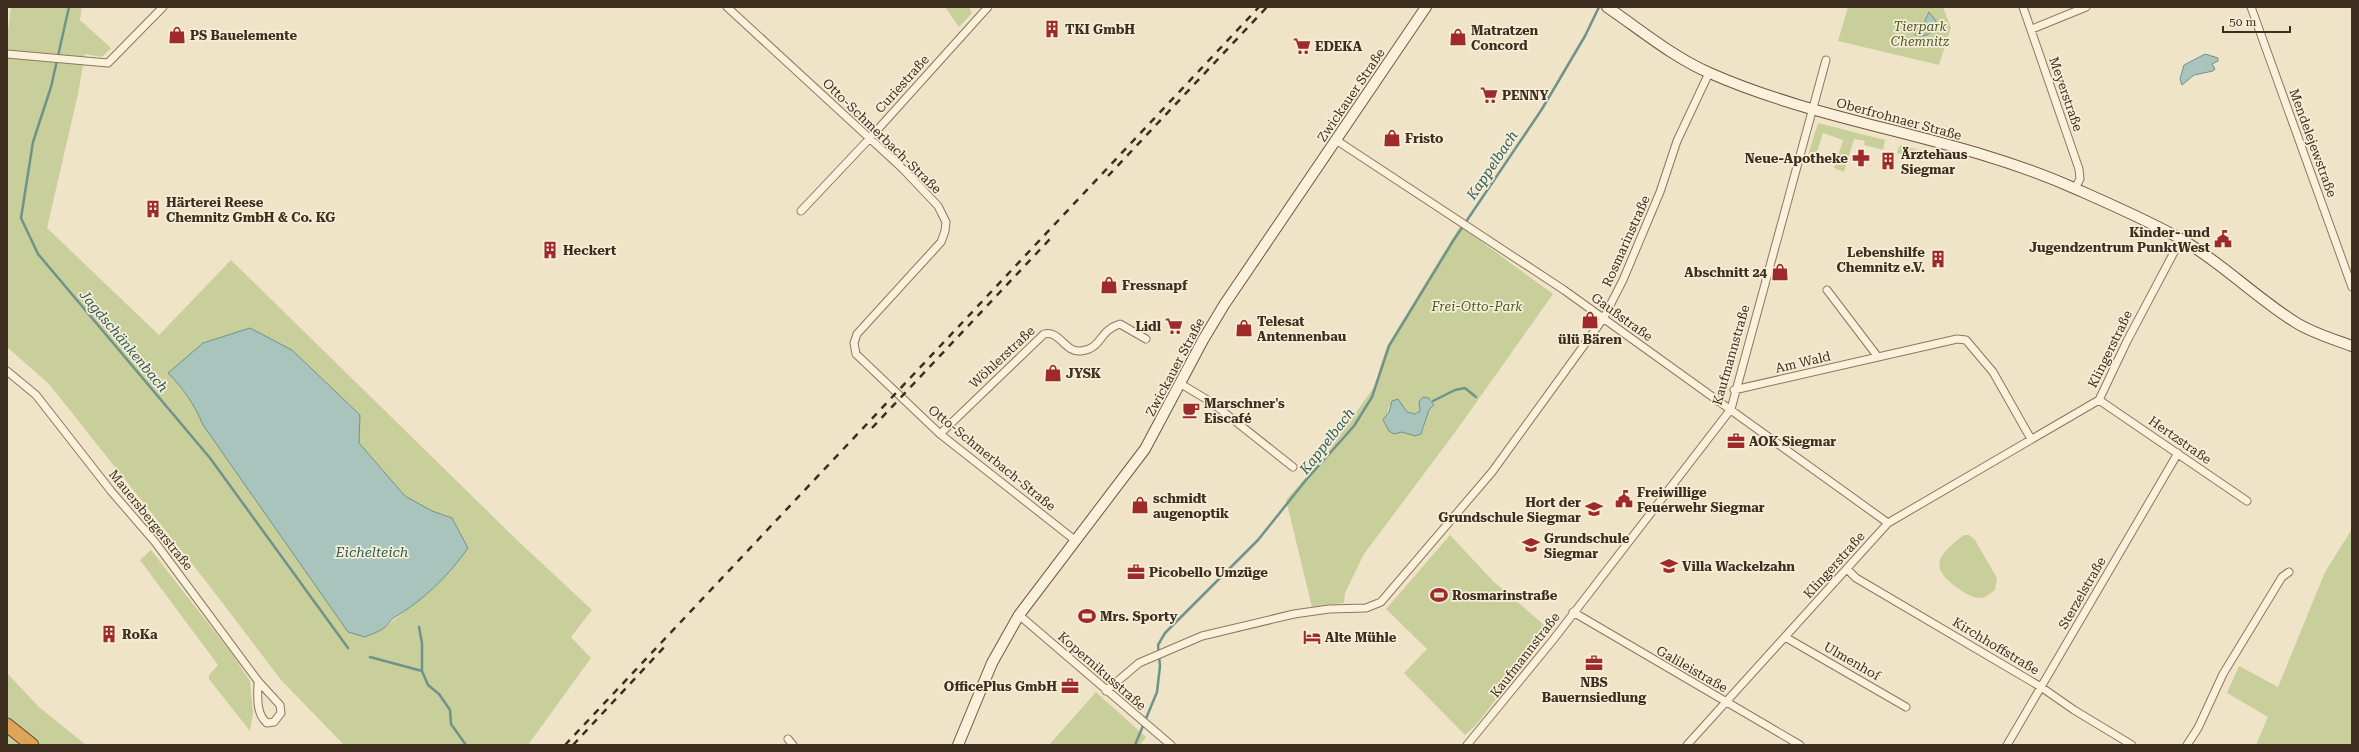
<svg xmlns="http://www.w3.org/2000/svg" width="2359" height="752" font-family="'Roboto Serif',serif">
<rect width="100%" height="100%" fill="#f0e4c8"/>
<path fill="#c9cf9b" fill-rule="evenodd" d="M11,7H82L80,20L111,48L102,57L85,54L78,94L47,228L159,335L231,260L517,540L592,610L571,637L591,658L528,745H344L281,680L208,584L49,384L7,347V39ZM292,350L360,415L359,443L405,496L432,511L452,518L406,610L383,629L365,637L348,632L203,425C194,404 184,389 168,372Z
M945,7H969L972,13L959,27Z
M1848,7H1943L1951,28L1939,65L1838,41Z
M1818,123L1885,140L1883,150L1864,145L1865,141L1854,139L1844,172L1834,168L1843,140L1823,133L1814,161L1807,158Z
M1900,145L1930,153L1929,158L1918,156L1917,158L1897,153Z
M1460,226L1553,294L1456,431L1364,554L1345,593L1344,603L1312,607L1286,500L1328,452L1374,387L1387,346ZM1429,398L1433,401V407L1429,410L1425,421L1424,429L1398,433L1389,431L1385,424L1389,406L1398,399L1407,412L1415,414L1420,411L1419,405Z
M2352,529V745H2256L2268,717L2227,693L2239,666L2278,687L2325,572Z
M1450,535L1493,581L1550,630L1476,725L1465,735L1404,673L1427,649L1386,609Z
M1964,535H1969L1975,540L1997,578L1995,590C1990,593 1985,599 1978,598C1972,598 1962,591 1956,587C1927,566 1940,553 1964,535Z
M151,550L232,654L250,681L253,713L250,731L209,679V675L218,665L140,560Z
M7,673L39,707L86,745H7Z
M1096,692L1146,737L1140,745H1049Z"/>
<path fill="#a9c4bc" stroke="#6f938a" d="M1929,12L1936,21C1933,33 1927,38 1915,35L1919,22L1924,23Z
M2205,54L2218,58V61L2212,64L2215,69L2213,71L2194,75L2182,85L2180,79L2184,65Z
M250,328L292,350L360,415L359,443L405,496L432,511L452,518L468,548C449,575 424,600 395,617C391,619 388,625 384,628C379,632 371,634 365,637L348,632L203,425C194,404 184,389 168,373L203,343Z
M1423,397L1429,398L1434,405L1429,410L1421,434L1415,436L1402,432L1394,434L1389,431L1383,420L1389,412L1392,401L1398,399L1407,412L1415,414L1420,411L1419,402Z"/>
<g fill="none" stroke-linecap="round" stroke-linejoin="round">
<path stroke="#6f938a" stroke-width="2.5" d="M69,7L51,87L33,142L21,218L38,254L210,458L348,648
M1433,401L1455,390L1465,388L1476,397
M419,627L422,643V671L428,685L439,694L450,710L451,724L466,745
M370,657L422,671
M1135,745L1157,692L1160,666L1158,645L1165,633L1258,540L1306,480L1354,426L1372,397L1389,346L1453,241L1542,109L1585,36L1599,7"/>
<g stroke="#8d765c" stroke-width="9">
<path id="street" d="M727,7L903,169L938,206L946,222L945,231L941,242L857,334L854,343L856,354L940,434L1076,541
M2023,7L2079,169L2080,179L2075,188
M2251,7L2352,287
M2032,29L2086,7
M7,54L108,63L163,7
M1336,140L1564,290L1888,523
M801,211L870,138L988,7
M1827,290L1878,357
M7,371L36,395L111,491L155,542L258,681L280,705L281,713L274,722L267,723C255,713 258,694 258,681
M1181,384L1211,402L1293,467
M1734,390L1957,339L1966,340L1993,372L2031,439
M2099,400L2247,501
M940,434L1044,334C1060,330 1065,353 1081,351C1102,349 1099,330 1120,324L1146,339
M1847,569L1856,578L2041,687L2074,710L2132,745
M1573,612L1800,745
M1019,615L1171,745
M1785,637L1906,707
M1106,691L1139,663L1202,636L1294,614L1329,609L1366,608L1381,602L1492,472L1603,319L1623,280L1660,192L1677,141L1709,73
M788,739L793,745
M1467,745L1553,640L1731,409L1826,60
M1687,745L1888,523L2099,400L2127,341L2181,239
M2007,745L2178,453
M2187,745L2198,728L2223,674L2282,577L2289,572"/>
</g>
<g stroke="#6f573f" stroke-width="12">
<path id="secondary" d="M1607,7C1641,30 1674,58 1712,74C1829,125 1959,136 2076,189C2110,204 2147,220 2181,239C2221,262 2255,297 2295,322C2312,333 2333,339 2352,346
M958,745L992,663L1019,615L1145,449L1203,340L1224,305L1426,7"/>
</g>
<g stroke="#5b4430" stroke-width="15">
<path id="highway" d="M7,725L32,745"/>
</g>
<use href="#street" stroke="#faf1dc" stroke-width="7"/>
<use href="#secondary" stroke="#faf1dc" stroke-width="10"/>
<use href="#highway" stroke="#e0a458" stroke-width="13"/>
<path stroke="#3d2e20" stroke-width="2.5" stroke-dasharray="7 7" stroke-linecap="butt" d="M1108,176L1267,7
M872,428L1050,239
M565,745L1259,7
M573,745L668,643"/>
</g>
<defs>
<g id="building-bare" transform="scale(1.38)"><path d="M-4-6H4V6H1V3H-1V6H-4ZM-2.5-4.3h1.7v1.8h-1.7ZM.8-4.3h1.7v1.8H.8ZM-2.5-1h1.7V.8h-1.7ZM.8-1h1.7V.8H.8Z" fill="#9e2a2b" stroke="#f7eed8" stroke-width="2.5" paint-order="stroke"/></g>
<g id="shop-bare" transform="scale(1.38)"><path d="M-5-2.5h2.3a2.7 3.5 0 0 1 5.4 0H5L5.5 6h-11ZM-1.5-2.5h3a1.5 2.3 0 0 0-3 0Z" fill="#9e2a2b" stroke="#f7eed8" stroke-width="2.5" paint-order="stroke"/></g>
<g id="supermarket-bare" transform="scale(1.38)"><path d="M-6-5.5h2.5l.6 2H6L4.5 2H-2.5L-4.4-4H-6ZM-1.5 3.2a1.3 1.3 0 1 0 .1 0ZM3 3.2a1.3 1.3 0 1 0 .1 0Z" fill="#9e2a2b" stroke="#f7eed8" stroke-width="2.5" paint-order="stroke"/></g>
<g id="pharmacy-bare" transform="scale(1.38)"><path d="M-2-6h4v4h4v4h-4v4h-4v-4h-4v-4h4Z" fill="#9e2a2b" stroke="#f7eed8" stroke-width="2.5" paint-order="stroke"/></g>
<g id="civic-bare" transform="scale(1.38)"><path d="M-.6-6.5H3V-4.5H.6V-3L4-1V1h2V6H-6V1h2V-1L-.6-3ZM-1.2 2.5V6h2.4V2.5Z" fill="#9e2a2b" stroke="#f7eed8" stroke-width="2.5" paint-order="stroke"/></g>
<g id="cafe-bare" transform="scale(1.38)"><path d="M-5.5-4.5H6V0H3Q3 3.5 0 3.5H-2.5Q-5.5 3.5-5.5 0ZM3-3.2v2h1.7v-2ZM-6 4.5H4V6H-6Z" fill="#9e2a2b" stroke="#f7eed8" stroke-width="2.5" paint-order="stroke"/></g>
<g id="office-bare" transform="scale(1.38)"><path d="M-6-3h4V-5.5h4V-3h4V5H-6ZM-1-4.5V-3h2v-1.5ZM-6 0V1H6V0Z" fill="#9e2a2b" stroke="#f7eed8" stroke-width="2.5" paint-order="stroke"/></g>
<g id="school-bare" transform="scale(1.38)"><path d="M0-5L7-2L0 1L-7-2ZM-4 1L0 2.5L4 1V4Q0 6-4 4Z" fill="#9e2a2b" stroke="#f7eed8" stroke-width="2.5" paint-order="stroke"/></g>
<g id="stadium-bare" transform="scale(1.38)"><path d="M0-5a6.5 5 0 1 0 0 10a6.5 5 0 1 0 0-10ZM-3.5-1.8h7v3.6h-7Z" fill="#9e2a2b" stroke="#f7eed8" stroke-width="2.5" paint-order="stroke"/></g>
<g id="hotel-bare" transform="scale(1.38)"><path d="M-6-4.5h1.5V1H6V5H4.5V3h-9V5H-6ZM-4 0a1.8 1.8 0 1 1 3.6 0ZM.5 0V-2.5h3Q6-2.5 6 0Z" fill="#9e2a2b" stroke="#f7eed8" stroke-width="2.5" paint-order="stroke"/></g>
</defs>
<g fill-rule="evenodd">
<use href="#building-bare" x="1052" y="29"/>
<use href="#shop-bare" x="177" y="35"/>
<use href="#shop-bare" x="1458" y="37"/>
<use href="#supermarket-bare" x="1302" y="46"/>
<use href="#supermarket-bare" x="1489" y="95"/>
<use href="#shop-bare" x="1392" y="138"/>
<use href="#pharmacy-bare" x="1861" y="158"/>
<use href="#building-bare" x="1888" y="161"/>
<use href="#building-bare" x="153" y="209"/>
<use href="#civic-bare" x="2223" y="239"/>
<use href="#building-bare" x="550" y="250"/>
<use href="#building-bare" x="1938" y="259"/>
<use href="#shop-bare" x="1780" y="272"/>
<use href="#shop-bare" x="1109" y="285"/>
<use href="#shop-bare" x="1590" y="320"/>
<use href="#supermarket-bare" x="1174" y="326"/>
<use href="#shop-bare" x="1244" y="328"/>
<use href="#shop-bare" x="1053" y="373"/>
<use href="#cafe-bare" x="1191" y="410"/>
<use href="#office-bare" x="1736" y="441"/>
<use href="#civic-bare" x="1624" y="499"/>
<use href="#shop-bare" x="1140" y="505"/>
<use href="#school-bare" x="1594" y="509"/>
<use href="#school-bare" x="1531" y="545"/>
<use href="#school-bare" x="1669" y="566"/>
<use href="#office-bare" x="1136" y="572"/>
<use href="#stadium-bare" x="1439" y="595"/>
<use href="#stadium-bare" x="1087" y="616"/>
<use href="#building-bare" x="109" y="634"/>
<use href="#hotel-bare" x="1312" y="637"/>
<use href="#office-bare" x="1594" y="663"/>
<use href="#office-bare" x="1070" y="686"/>
</g>
<g text-anchor="middle" dominant-baseline="central" stroke-width="3.5" stroke-linejoin="round" paint-order="stroke">
<g font-size="13" font-style="italic" fill="#4d5a26" stroke="#f7eed8">
<text x="1920" y="26">Tierpark<tspan x="1920" dy="15">Chemnitz</tspan></text>
<text x="1477" y="306">Frei-Otto-Park</text>
</g>
<g font-size="13" font-weight="bold" fill="#3d2e20" stroke="#f7eed8" text-anchor="start">
<text x="1065" y="29">TKI GmbH</text>
<text x="1471" y="30">Matratzen<tspan x="1471" dy="15">Concord</tspan></text>
<text x="190" y="35">PS Bauelemente</text>
<text x="1315" y="46">EDEKA</text>
<text x="1502" y="95">PENNY</text>
<text x="1405" y="138">Fristo</text>
<text x="1901" y="154">Ärztehaus<tspan x="1901" dy="15">Siegmar</tspan></text>
<text x="1848" y="158" text-anchor="end">Neue-Apotheke</text>
<text x="166" y="202">Härterei Reese<tspan x="166" dy="15">Chemnitz GmbH &amp; Co. KG</tspan></text>
<text x="2210" y="232" text-anchor="end">Kinder- und<tspan x="2210" dy="15">Jugendzentrum PunktWest</tspan></text>
<text x="563" y="250">Heckert</text>
<text x="1925" y="252" text-anchor="end">Lebenshilfe<tspan x="1925" dy="15">Chemnitz e.V.</tspan></text>
<text x="1767" y="272" text-anchor="end">Abschnitt 24</text>
<text x="1122" y="285">Fressnapf</text>
<text x="1257" y="321">Telesat<tspan x="1257" dy="15">Antennenbau</tspan></text>
<text x="1161" y="326" text-anchor="end">Lidl</text>
<text x="1590" y="339" text-anchor="middle">ülü Bären</text>
<text x="1066" y="373">JYSK</text>
<text x="1204" y="403">Marschner's<tspan x="1204" dy="15">Eiscafé</tspan></text>
<text x="1749" y="441">AOK Siegmar</text>
<text x="1637" y="492">Freiwillige<tspan x="1637" dy="15">Feuerwehr Siegmar</tspan></text>
<text x="1153" y="498">schmidt<tspan x="1153" dy="15">augenoptik</tspan></text>
<text x="1581" y="502" text-anchor="end">Hort der<tspan x="1581" dy="15">Grundschule Siegmar</tspan></text>
<text x="1544" y="538">Grundschule<tspan x="1544" dy="15">Siegmar</tspan></text>
<text x="1682" y="566">Villa Wackelzahn</text>
<text x="1149" y="572">Picobello Umzüge</text>
<text x="1452" y="595">Rosmarinstraße</text>
<text x="1100" y="616">Mrs. Sporty</text>
<text x="122" y="634">RoKa</text>
<text x="1325" y="637">Alte Mühle</text>
<text x="1594" y="682" text-anchor="middle">NBS<tspan x="1594" dy="15">Bauernsiedlung</tspan></text>
<text x="1057" y="686" text-anchor="end">OfficePlus GmbH</text>
</g>
<g font-size="13" fill="#3d2e20" stroke="#f7eed8">
<text transform="translate(902 84) rotate(-48)">Curiestraße</text>
<text transform="translate(2066 94) rotate(71)">Meyerstraße</text>
<text transform="translate(1351 95) rotate(-56)">Zwickauer Straße</text>
<text transform="translate(1899 119) rotate(15)">Oberfrohnaer Straße</text>
<text transform="translate(882 136) rotate(44)">Otto-Schmerbach-Straße</text>
<text transform="translate(2313 143) rotate(70)">Mendelejewstraße</text>
<text transform="translate(1626 241) rotate(-66)">Rosmarinstraße</text>
<text transform="translate(1622 317) rotate(36)">Gaußstraße</text>
<text transform="translate(2110 349) rotate(-64)">Klingerstraße</text>
<text transform="translate(1731 355) rotate(-74)">Kaufmannstraße</text>
<text transform="translate(1002 357) rotate(-43)">Wöhlerstraße</text>
<text transform="translate(1803 362) rotate(-13)">Am Wald</text>
<text transform="translate(1175 367) rotate(-62)">Zwickauer Straße</text>
<text transform="translate(2180 440) rotate(35)">Hertzstraße</text>
<text transform="translate(992 458) rotate(39)">Otto-Schmerbach-Straße</text>
<text transform="translate(151 520) rotate(51)">Mauersbergerstraße</text>
<text transform="translate(1834 565) rotate(-48)">Klingerstraße</text>
<text transform="translate(2082 593) rotate(-60)">Sterzelstraße</text>
<text transform="translate(1996 646) rotate(31)">Kirchhoffstraße</text>
<text transform="translate(1525 655) rotate(-52)">Kaufmannstraße</text>
<text transform="translate(1852 661) rotate(30)">Ulmenhof</text>
<text transform="translate(1692 669) rotate(30)">Galileistraße</text>
<text transform="translate(1102 671) rotate(41)">Kopernikusstraße</text>
</g>
<g font-size="14" font-style="italic" fill="#2f5d5a" stroke="#f7eed8">
<text transform="translate(1492 165) rotate(-56)">Kappelbach</text>
<text transform="translate(124 341) rotate(50)">Jagdschänkenbach</text>
<text transform="translate(1327 441) rotate(-52)">Kappelbach</text>
<text x="372" y="552">Eichelteich</text>
</g>
</g>
<rect width="2359" height="752" fill="none" stroke="#3d2e20" stroke-width="16"/>
<path d="M2223 26v6h67v-6" fill="none" stroke="#3d2e20" stroke-width="2"/>
<text x="2229" y="26" font-size="12" fill="#3d2e20" stroke="#f7eed8" stroke-width="3" paint-order="stroke">50 m</text>
</svg>
